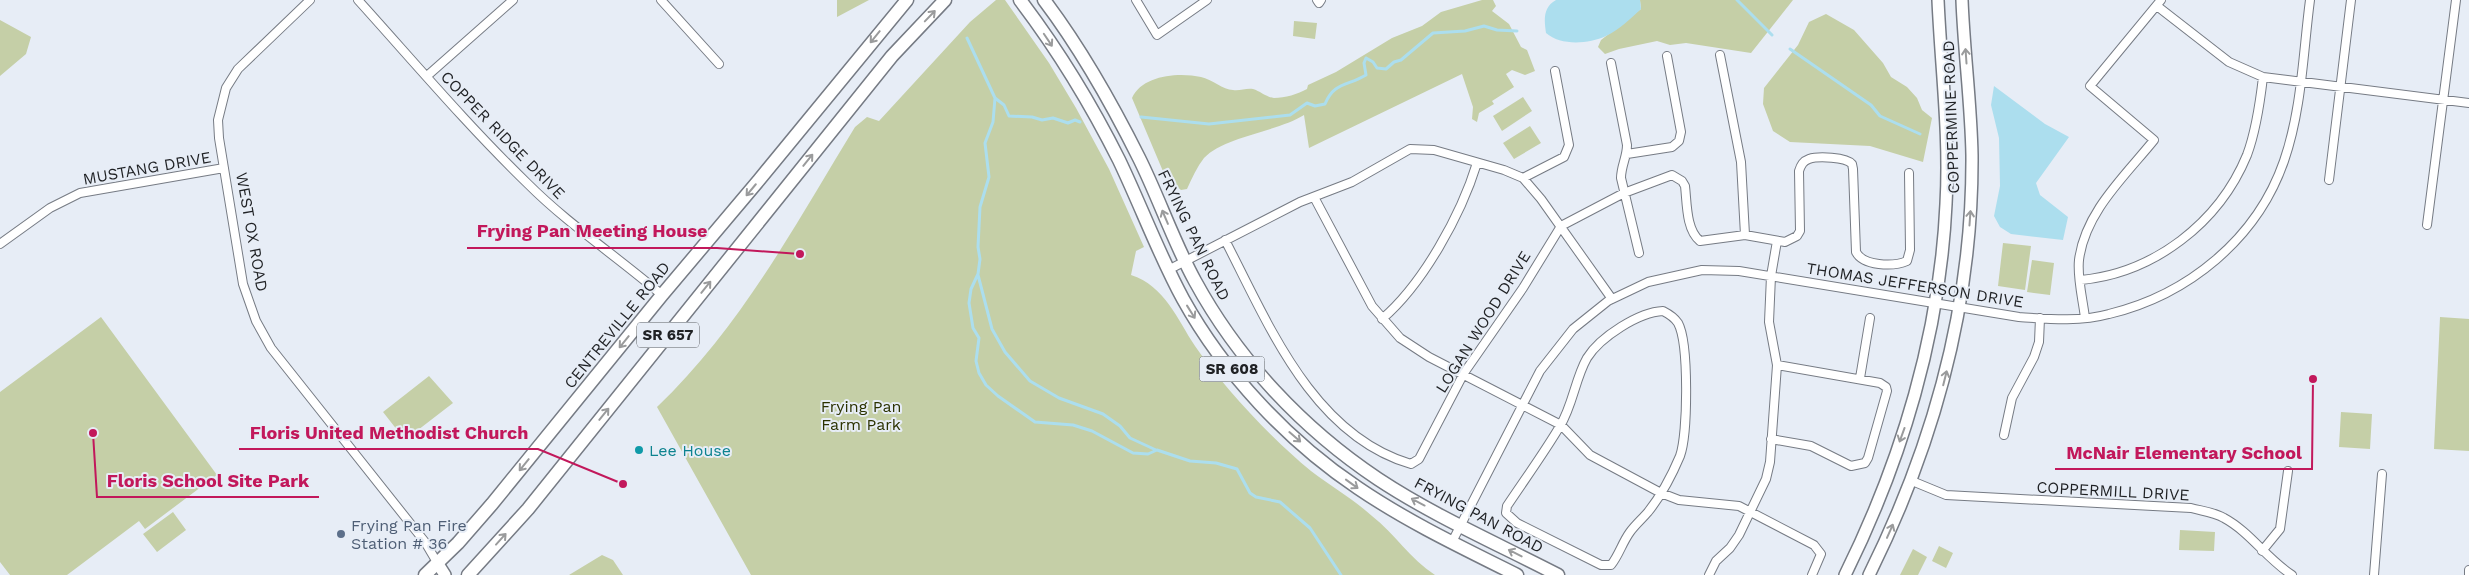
<svg xmlns="http://www.w3.org/2000/svg" width="2469" height="575" font-family="'Work Sans',sans-serif">
<rect width="100%" height="100%" fill="#e7edf6"/>
<path fill="#c5cfa7" d="M837,0H869L837,17Z
M996,0H1005L1049,63L1076,108L1109,169L1144,247L1136,251L1131,275C1165,286 1177,319 1195,346C1224,388 1272,439 1311,471C1331,486 1353,499 1372,516C1395,534 1410,559 1435,575H751L657,407C741,327 795,225 855,127L867,117L879,121L970,22Z
M1482,0H1493L1496,6L1492,11L1509,24L1521,47L1527,50L1535,71L1525,75L1512,70L1506,74L1514,87L1492,101L1494,104L1479,113L1477,122L1472,119L1473,107L1462,74L1309,148L1304,115C1277,132 1225,136 1204,158C1197,167 1192,178 1187,189L1181,190L1165,176L1132,98C1142,75 1179,72 1201,77C1212,79 1223,90 1233,90C1240,91 1246,88 1253,89C1260,91 1266,97 1274,98C1285,98 1298,94 1307,89L1308,85L1336,72L1392,38L1422,26L1441,12Z
M1640,0H1793L1751,53L1686,43L1670,45L1657,41L1619,49L1605,54L1598,47L1601,40L1641,9Z
M1826,14L1854,30L1883,63L1891,77L1907,87L1917,98L1922,110L1932,118L1923,162L1870,146L1790,142L1773,131L1763,104L1764,88L1798,45L1809,22Z
M0,20L31,37L26,54L0,76Z
M1294,21L1317,23L1315,39L1293,36Z
M1523,97L1532,111L1502,131L1493,116Z
M1530,126L1541,143L1514,159L1503,143Z
M2003,243L2031,246L2025,290L1998,286Z
M2032,260L2054,263L2050,295L2027,292Z
M101,317L217,475L145,529L139,521L67,575H10L0,562V392Z
M2440,317L2469,319V451L2434,449Z
M429,376L453,403L405,440L383,412Z
M2341,412L2372,414L2370,449L2339,447Z
M173,512L186,530L157,552L143,534Z
M2180,530L2215,532L2214,551L2179,550Z
M1939,546L1953,553L1946,568L1932,561Z
M1913,549L1927,557L1918,575H1900Z
M602,555L613,560L623,575H569Z"/>
<path fill="#acdeee" d="M1556,0H1640L1641,9C1631,18 1619,30 1606,36C1588,44 1561,46 1546,33C1544,20 1543,7 1556,0Z
M1994,86L2045,124L2069,137L2036,183L2040,195L2068,217L2063,240L2011,234L2000,227L1994,216L2000,186L1999,138L1991,105Z"/>
<g fill="none" stroke-linecap="round" stroke-linejoin="round">
<path stroke="#acdeee" stroke-width="3" d="M1737,0L1772,35
M967,38L995,98L993,122L985,143L989,177L980,207L978,247L980,259L978,274L971,289L969,303L973,328L979,338L976,361L979,373L986,385L998,396L1035,422L1073,425L1092,431L1133,453L1148,454L1157,450L1190,461L1216,463L1237,469L1250,493L1256,497L1280,502L1310,528L1341,575
M1790,49L1871,105L1880,116L1920,134
M995,98L1004,105L1009,116L1032,117L1042,120L1053,118L1068,123L1075,120L1080,122
M1141,117L1209,124L1290,115L1307,103L1315,106L1325,104C1334,82 1348,86 1366,75L1364,63L1366,58L1373,62L1377,68L1386,69L1394,62L1401,60L1433,33L1465,31L1484,26L1497,30L1517,31
M978,275L992,329L1005,352L1030,381L1059,398L1103,414L1120,426L1130,438L1156,450"/>
<g stroke="#767b84" stroke-width="10">
<path id="street" d="M310,0L238,69L226,88L218,120L219,138L243,284L256,321L271,348L425,542L438,564
M358,0C414,62 468,126 528,184C569,225 618,257 662,295
M661,0L719,64
M1136,0L1157,35L1207,0
M1317,0L1319,3L1321,0
M2157,6L2229,62L2263,77L2469,103
M1720,55L1741,162L1745,235
M1611,63L1627,145C1627,157 1621,166 1621,178L1639,253
M427,76L513,0
M1627,154L1672,147L1679,141L1681,132L1667,56
M1523,178L1564,157L1569,145L1555,71
M2329,180L2351,0
M1314,197L1372,306L1400,338L1429,357L1561,425L1590,455L1661,493L1679,500L1739,506L1814,545L1821,554L1812,575
M2427,225L2456,0
M1225,240C1268,323 1312,435 1411,464L1419,459L1464,373L1523,288L1561,226L1624,193L1672,175L1682,181L1685,186C1687,203 1686,230 1700,241L1745,235L1785,242L1797,236L1800,231L1799,171C1801,165 1803,161 1809,159C1818,156 1846,157 1852,164L1853,169L1856,252C1863,266 1893,267 1907,261L1910,250L1909,173
M0,244L50,208L80,193L224,168
M1168,270L1300,202L1352,182L1410,149L1434,150L1504,170L1523,178L1541,199L1612,299
M2081,280C2154,273 2219,223 2247,155C2256,131 2260,103 2263,77
M1663,311C1669,314 1674,317 1678,323C1689,343 1688,434 1680,456C1672,475 1660,497 1648,512C1642,519 1635,525 1630,532C1622,543 1619,555 1611,565H1601L1517,523L1506,513L1507,506C1525,479 1544,453 1560,426C1573,405 1575,379 1587,358C1600,337 1639,312 1663,311Z
M2085,318C2083,300 2077,278 2079,260C2085,212 2125,176 2154,140L2090,86L2161,0
M1382,319C1423,284 1461,215 1477,163
M1860,378L1870,318
M2004,435L2012,398L2034,357L2039,342L2040,318
M1771,439L1811,446L1851,466L1865,463L1868,458L1887,391L1886,387L1880,383L1777,365
M1912,481L1946,495L2191,508C2202,511 2214,512 2224,518C2250,532 2267,559 2292,575
M1452,542L1540,371L1573,329L1608,301L1648,282L1702,270L1739,271L2019,317C2048,319 2080,322 2109,314C2188,295 2257,239 2284,161C2302,109 2303,53 2310,0
M2262,551L2280,529L2288,471
M1709,575L1716,561L1730,548L1739,535L1766,479L1770,462L1777,365L1769,322L1771,276L1777,241
M2374,575L2382,474
M2469,575V570"/>
</g>
<g stroke="#767b84" stroke-width="14">
<path id="secondary" d="M438,564L445,575
M1845,575C1902,460 1940,333 1946,204C1950,136 1941,68 1938,0
M1869,575C1934,444 1973,303 1972,155C1971,103 1964,52 1962,0"/>
</g>
<g stroke="#767b84" stroke-width="15">
<path id="primary" d="M1020,0C1058,50 1091,104 1119,160C1141,206 1159,255 1183,299C1224,373 1288,441 1358,488C1408,522 1463,548 1517,575
M1044,0C1078,45 1113,106 1139,158C1159,198 1173,241 1195,281C1238,360 1303,429 1378,479C1434,516 1498,544 1558,575
M425,575L458,543L492,504L662,295L759,180L907,0
M468,575L528,509L892,56L945,0"/>
</g>
<use href="#street" stroke="#fff" stroke-width="8"/>
<use href="#secondary" stroke="#fff" stroke-width="11"/>
<use href="#primary" stroke="#fff" stroke-width="12"/>
</g>
<defs><path id="oneway-shaft" d="M-6 0H5M1.5-3L5.5 0L1.5 3" fill="none" stroke-width="1.6" stroke-linecap="round" stroke-linejoin="round" transform="scale(1.25)"/></defs>
<g stroke="#9a9b9c">
<use href="#oneway-shaft" transform="translate(930 16) rotate(-46)"/>
<use href="#oneway-shaft" transform="translate(875 37) rotate(129)"/>
<use href="#oneway-shaft" transform="translate(1048 40) rotate(56)"/>
<use href="#oneway-shaft" transform="translate(1966 56) rotate(-94)"/>
<use href="#oneway-shaft" transform="translate(808 160) rotate(-51)"/>
<use href="#oneway-shaft" transform="translate(751 190) rotate(130)"/>
<use href="#oneway-shaft" transform="translate(1165 217) rotate(-113)"/>
<use href="#oneway-shaft" transform="translate(1970 218) rotate(-86)"/>
<use href="#oneway-shaft" transform="translate(706 287) rotate(-51)"/>
<use href="#oneway-shaft" transform="translate(1191 312) rotate(58)"/>
<use href="#oneway-shaft" transform="translate(624 342) rotate(129)"/>
<use href="#oneway-shaft" transform="translate(1945 378) rotate(-76)"/>
<use href="#oneway-shaft" transform="translate(604 414) rotate(-51)"/>
<use href="#oneway-shaft" transform="translate(1902 435) rotate(110)"/>
<use href="#oneway-shaft" transform="translate(1295 437) rotate(41)"/>
<use href="#oneway-shaft" transform="translate(524 465) rotate(129)"/>
<use href="#oneway-shaft" transform="translate(1352 484) rotate(36)"/>
<use href="#oneway-shaft" transform="translate(1418 502) rotate(-152)"/>
<use href="#oneway-shaft" transform="translate(1890 531) rotate(-66)"/>
<use href="#oneway-shaft" transform="translate(501 539) rotate(-48)"/>
<use href="#oneway-shaft" transform="translate(1515 553) rotate(-153)"/>
</g>
<circle fill="#0f9aa8" stroke="#e7edf6" stroke-width="2" cx="639" cy="450" r="5"/>
<circle fill="#5c6f8a" stroke="#e7edf6" stroke-width="2" cx="341" cy="534" r="5"/>
<g text-anchor="middle" dominant-baseline="central" stroke-width="4" stroke-linejoin="round" paint-order="stroke">
<g fill="#e7edf6" stroke="#5b5e63" stroke-width="1">
<rect x="637" y="322.5" width="62" height="25" rx="4"/>
<rect x="1199.5" y="356.5" width="65" height="25" rx="4"/>
</g>
<g font-size="15" font-weight="bold" fill="#1f2124">
<text x="668" y="335">SR 657</text>
<text x="1232" y="369">SR 608</text>
</g>
<g font-size="16" fill="#1f2124" stroke="#e7edf6">
<text transform="translate(1951 117) rotate(-92)">COPPERMINE ROAD</text>
<text transform="translate(503 135) rotate(46)">COPPER RIDGE DRIVE</text>
<text transform="translate(147 168) rotate(-10)">MUSTANG DRIVE</text>
<text transform="translate(252 232) rotate(80)">WEST OX ROAD</text>
<text transform="translate(1194 235) rotate(64)">FRYING PAN ROAD</text>
<text transform="translate(1915 285) rotate(9)">THOMAS JEFFERSON DRIVE</text>
<text transform="translate(1483 322) rotate(-58)">LOGAN WOOD DRIVE</text>
<text transform="translate(617 325) rotate(-51)">CENTREVILLE ROAD</text>
<text transform="translate(2113 491) rotate(3)">COPPERMILL DRIVE</text>
<text transform="translate(1479 515) rotate(28)">FRYING PAN ROAD</text>
</g>
<g font-size="16" fill="#2b3200" stroke="#e7edf6">
<text x="861" y="406">Frying Pan<tspan x="861" dy="18">Farm Park</tspan></text>
</g>
<g font-size="16" fill="#0d838f" stroke="#e7edf6" text-anchor="start">
<text x="649" y="450">Lee House</text>
</g>
<g font-size="16" fill="#4e5e75" stroke="#e7edf6" text-anchor="start">
<text x="351" y="525">Frying Pan Fire<tspan x="351" dy="18">Station # 36</tspan></text>
</g>
</g>
<path fill="none" stroke="#c2185b" stroke-width="2" d="M800 254L717 248H467M623 484L538 449H239M2313 379L2312 469H2055M93 433L97 497H319"/>
<g fill="#c2185b" stroke="#e7edf6" stroke-width="2">
<circle cx="800" cy="254" r="5"/>
<circle cx="623" cy="484" r="5"/>
<circle cx="2313" cy="379" r="5"/>
<circle cx="93" cy="433" r="5"/>
</g>
<g font-size="18" text-anchor="middle" font-weight="bold" fill="#c2185b" stroke="#e7edf6" stroke-width="4" stroke-linejoin="round" paint-order="stroke">
<text x="592" y="237">Frying Pan Meeting House</text>
<text x="389" y="439">Floris United Methodist Church</text>
<text x="2184" y="459">McNair Elementary School</text>
<text x="208" y="487">Floris School Site Park</text>
</g>
</svg>
